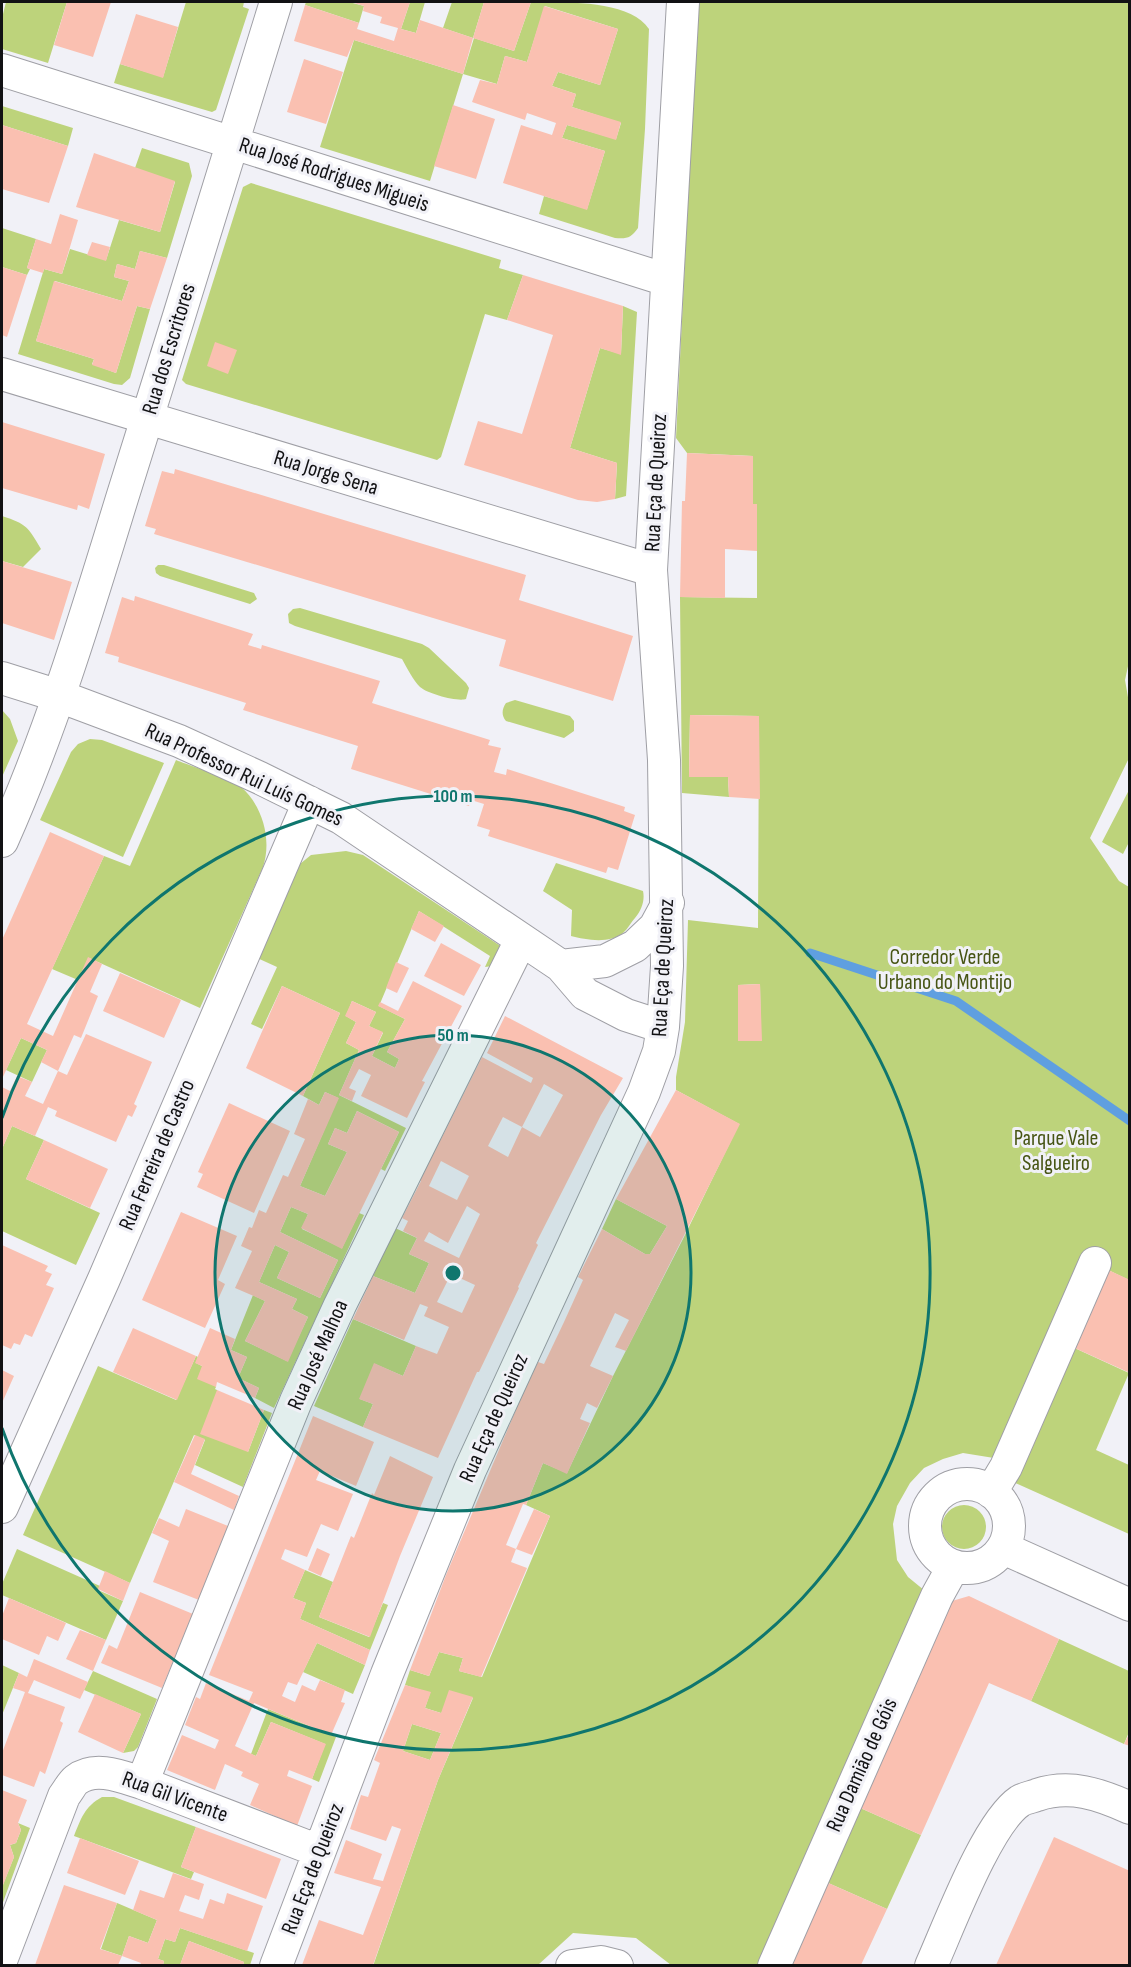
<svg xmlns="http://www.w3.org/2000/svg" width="1131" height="1967" font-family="'Sofia Sans Condensed',sans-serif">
<rect width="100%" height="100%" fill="#f1f1f7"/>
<path fill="#bdd37b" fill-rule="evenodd" d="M6,2H67L48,63L2,49V18Z
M186,2H244L243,7L249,9L216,110L212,112L114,83L120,64L163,77Z
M306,2H349L364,6L359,23L305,5Z
M410,2H425L416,33L401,29Z
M452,2H484L473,38L443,28Z
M531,2C566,2 630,0 649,29L645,129L638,228C631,238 627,239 615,238L539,214L544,196L587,209L605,151L562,138L567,125L616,139L621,123L572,107L576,94L552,86L558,72L600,85L618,29L545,6L527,62L505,56L497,84L463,74L430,181L320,147L354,40L463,74L474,38L514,51Z
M698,2H1129L1130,657L1125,680L1129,703V758L1090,838L1119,881L1129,887V1280L1104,1268L994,1458L963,1453L943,1459L924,1468L910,1483L897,1506L893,1524L897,1560L908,1577L930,1595L761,1965H671L636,1938L573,1933L538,1965L373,1966L438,1780L473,1698L441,1713L425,1708L430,1693L405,1685L410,1670L429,1676L439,1652L463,1658L459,1671L482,1677L550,1516L526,1505L543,1463L567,1473L613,1376L684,1237L739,1124L676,1090V1077L685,1022L688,920L758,928L759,716L690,715L689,776L728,777L729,797L682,793L680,597L757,598V504H753V456L687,453L676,438ZM760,984L761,1041H738V985Z
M2,106L73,128L68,146L2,125Z
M142,148L189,163L192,176L167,258L140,251L135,269L117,264L114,277L129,281L122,301L55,281L36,341L94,359L92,364L116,373L137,306L150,309L130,378L122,385L114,384L18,354L44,269L62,274L70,249L106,260L119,220L160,232L175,182L135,168Z
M251,183L501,260L499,268L523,275L507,320L485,314L441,457L437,460L186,384L182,380L243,187Z
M2,228L36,239L27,268L30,269L27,275L2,267Z
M623,306L637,312L626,496L615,499L617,463L570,448L600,348L621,354Z
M2,516C27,524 28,527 41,549L23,567L2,561Z
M158,565H164L254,593L257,599L250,604L160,576L156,573L155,568Z
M300,608L422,644L429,648L466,683L469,688L466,699C458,702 428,694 420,687C413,680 407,668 402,659L295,626L289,623L288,614L293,609Z
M515,700L570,716L574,721V731L564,738L506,721C501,715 502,709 506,703Z
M2,710L10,719L18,741L2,777Z
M90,739L102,740L164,763L123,857L40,820L71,752L78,744Z
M176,760C190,766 231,778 241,787C263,806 272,840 263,867L200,1008L89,958L78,980L52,969L104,856L130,866Z
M1129,790V842L1123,854L1102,842Z
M346,851L363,855L502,947L492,966L485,967L490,956L419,911L379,1006L405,1019L387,1052L399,1059L395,1068L372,1056L383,1033L369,1026L376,1012L352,1001L346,1016L356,1022L346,1043L359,1050L339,1095L406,1128L385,1171L381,1169L399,1132L357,1111L347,1133L335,1128L328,1144L347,1152L325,1196L300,1186L338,1098L325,1092L319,1105L303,1096L340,1013L282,986L262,1029L251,1024L277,967L255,957L295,868L311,855Z
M556,863L643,891C645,900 642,910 635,918C631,922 628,929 623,933C610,944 586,940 571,936L572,910L543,891Z
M21,1038L47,1050L32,1082L6,1070Z
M12,1126L44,1140L26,1179L100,1213L76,1265L2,1231V1149Z
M616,1199L667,1226L650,1254H645L602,1229Z
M291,1207L308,1214L302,1229L342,1248L359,1213L364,1215L274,1408L255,1398L259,1388L238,1378L247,1357L231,1350L253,1295L265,1301L245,1341L287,1361L308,1317L292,1309L297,1299L259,1282L275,1245L289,1252L277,1278L320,1298L338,1260L280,1232Z
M395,1228L417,1238L409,1254L429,1263L415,1293L373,1276Z
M353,1319L416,1346L403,1376L375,1364L360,1399L373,1404L363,1427L314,1406Z
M1068,1345L1129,1373L1096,1450L1129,1465V1534L1011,1481Z
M196,1356L198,1357L196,1363L202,1366L216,1387L215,1389L217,1390L248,1452L264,1410L272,1413L243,1487L195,1465L205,1440L194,1435L130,1583L23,1535L98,1366L176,1400Z
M942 1527a22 22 0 1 1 44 0a22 22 0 1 1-44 0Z
M17,1549L100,1586L98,1590L123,1601L106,1640L2,1595V1584Z
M305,1570L333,1582L319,1617L369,1637L383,1603L388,1605L370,1650L300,1619L306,1603L293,1598Z
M1059,1639L1129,1671V1732L1124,1744L1031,1701Z
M317,1643L365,1665L353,1694L303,1672Z
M2,1665L19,1673L2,1715Z
M93,1671L157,1699L138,1747L134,1751L123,1753L141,1714L84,1690Z
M268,1709L336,1737L319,1782L312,1779L325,1744L271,1722L256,1756L251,1754Z
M412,1724L441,1733L430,1760L403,1751Z
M102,1797H114L196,1827L181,1867L194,1872L191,1879L74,1836C81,1819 84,1807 102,1797Z
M858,1807L921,1835L887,1909L826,1882Z
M18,1823L30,1828L2,1905V1887L14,1857L10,1845L16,1843L21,1830Z
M117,1903L157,1920L148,1943L129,1936L122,1956L101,1949Z
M180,1928L254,1953L250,1965H243L244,1962L189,1941L180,1965H163L164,1961L158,1959L165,1939L175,1942Z"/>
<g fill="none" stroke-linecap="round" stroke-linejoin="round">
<path stroke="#5f9fe0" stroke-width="9" d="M810,953L956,1001L1130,1121"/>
</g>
<path fill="#fac0b1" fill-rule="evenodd" d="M67,2H111L93,57L54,45Z
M351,2H410L401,29L416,33L420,20L473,38L484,2H531L514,51L473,38L463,74L354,40L347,57L294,41L305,5L359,23L357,29L394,41L398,28L380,23L382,17L363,11L364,6Z
M544,6L618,29L600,85L558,72L552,86L576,94L572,107L621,122L616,140L567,125L562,138L605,151L587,210L503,183L521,125L552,135L556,123L527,113L525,120L472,102L480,80L497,84L505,56L527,62Z
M136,14L178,27L163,78L120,64Z
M304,59L343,72L326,124L287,112Z
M453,105L495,119L476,179L434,166Z
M2,125L68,146L49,203L2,189Z
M94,153L175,181L160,232L76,207Z
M60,214L78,220L62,274L44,269L43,273L27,268L36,239L51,244Z
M92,242L110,247L106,261L87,255Z
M140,251L167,258L150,309L137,306L116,373L92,365L94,359L36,341L54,281L122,301L129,281L114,277L117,264L135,269Z
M2,267L27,275L7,337L2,335Z
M523,275L623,306L621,355L600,348L570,448L617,463L615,499L597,502L578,500L464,465L478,421L522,434L553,335L507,320Z
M215,342L237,350L228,374L207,366Z
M2,422L105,454L89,509L78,505L77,510L2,488Z
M687,453L753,456V504H757V551L725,549V598L680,597L682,501H685Z
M175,469L526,575L519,600L633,636L613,701L499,666L506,640L154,534L156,529L145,526L162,471L174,474Z
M2,561L72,582L54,640L2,623Z
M135,596L253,634L248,645L261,649L262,645L380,681L372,703L490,740L488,745L501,748L494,772L506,775L507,769L625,807L624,811L635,815L618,870L608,867L606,873L488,836L490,830L477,826L484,804L471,800L469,806L351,769L358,746L243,710L246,703L118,662L119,657L105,653L122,597L134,601Z
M690,715L759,716L760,799L729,797L728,777H689Z
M50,832L104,856L27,1024L53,1036L88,957L102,964L90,992L98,996L81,1038L74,1035L58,1071L41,1062L47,1050L21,1038L2,1079V940Z
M419,911L444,926L435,942L411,929Z
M441,943L481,965L464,996L424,976Z
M396,962L409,968L397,993L386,988Z
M120,973L181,1000L164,1038L103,1011Z
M413,981L462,1006L422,1081L425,1082L407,1118L361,1096L371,1075L359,1069L349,1088L356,1091L352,1101L339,1095L359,1050L346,1043L356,1022L345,1016L352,1001L376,1012L369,1026L383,1032L372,1056L395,1068L399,1059L387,1052L405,1019L378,1006L380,1002L398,1011Z
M760,984L762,1041H738V985Z
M282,986L340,1013L303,1096L246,1068Z
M505,1016L623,1078L601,1115L536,1243L538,1245L518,1287L519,1288L479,1372H477L438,1458L363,1427L373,1404L359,1399L374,1363L403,1376L416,1346L437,1354L449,1327L424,1316L428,1307L420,1304L404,1340L353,1319L373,1276L415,1293L429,1263L409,1254L417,1238L403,1231L408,1221L402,1218L421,1181L418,1180L438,1137L441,1139L482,1057L531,1083L533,1078L487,1053ZM544,1084L563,1095L540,1137L522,1127ZM503,1117L522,1127L508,1157L488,1146ZM441,1161L469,1176L457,1200L429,1186ZM467,1206L480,1214L459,1258L424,1241L429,1232L448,1243ZM451,1274L475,1285L462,1313L437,1302Z
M86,1034L152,1062L134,1104L137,1106L132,1117L128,1115L116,1142L55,1116L57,1111L48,1107L35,1136L12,1126L2,1149V1087L10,1091L17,1076L32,1082L25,1096L43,1104L58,1071L67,1075Z
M676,1090L740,1124L626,1351L615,1347L629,1320L615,1313L590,1366L613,1376L597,1408L587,1403L580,1419L590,1423L567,1474L543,1463L526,1505L523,1504L506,1545L516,1549L511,1562L527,1568L481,1677L459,1671L463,1658L439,1652L429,1676L410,1670L446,1575L520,1400L538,1362L544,1364L564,1322L583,1280L578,1277L602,1229L645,1254H650L667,1226L616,1199Z
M325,1092L339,1098L300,1186L325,1196L347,1152L328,1144L335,1128L347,1133L357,1111L399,1132L342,1249L301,1228L308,1214L291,1207L280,1232L338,1260L320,1298L277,1278L289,1252L275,1245L259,1282L297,1299L292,1309L308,1317L288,1362L245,1341L265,1301L235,1288L252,1251L241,1246L249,1227L252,1228L259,1210L266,1213L283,1175L288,1177L305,1139L294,1134L308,1099L319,1105Z
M229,1103L290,1131L254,1213L197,1187L203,1174L198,1172Z
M44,1140L108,1169L90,1208L26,1179Z
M181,1212L237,1236L218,1280L225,1284L205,1328L142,1300Z
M2,1245L48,1266L45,1271L52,1274L46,1285L54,1288L32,1337L25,1334L20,1345L14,1343L11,1349L2,1345Z
M1104,1268L1130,1280V1373L1068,1345Z
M133,1328L196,1356L177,1400L113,1372Z
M210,1328L235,1339L231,1350L247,1357L238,1378L259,1388L255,1398L217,1382L216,1387L197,1379L202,1366L195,1363Z
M2,1370L14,1376L2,1403Z
M217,1390L264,1410L248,1452L200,1434Z
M313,1416L374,1442L356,1486L320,1471L316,1480L353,1494L338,1531L321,1524L307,1557L285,1549L281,1559L305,1570L293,1598L306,1603L300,1619L370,1650L365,1665L317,1643L297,1685L288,1682L282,1696L295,1702L302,1685L315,1691L320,1680L345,1690L341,1702L345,1703L331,1735L254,1703L235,1746L256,1756L271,1722L326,1744L312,1779L289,1770L287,1776L312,1786L297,1826L250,1805L259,1784L241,1776L243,1772L225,1764L215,1790L167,1770L182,1735L215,1749L219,1740L185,1725L196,1697L200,1699L206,1683L249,1701L253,1692L209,1675Z
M195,1435L205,1439L191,1474L239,1496L234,1510L174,1482Z
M390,1456L433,1477L400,1556L370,1637L319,1617L351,1536L354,1538L372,1493L374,1495Z
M186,1509L228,1526L199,1600L153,1582L169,1541L152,1533L159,1518L179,1527Z
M534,1509L550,1516L532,1555L516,1549Z
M317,1548L330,1554L321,1576L308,1570Z
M105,1571L130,1583L123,1601L98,1589Z
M140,1592L193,1614L162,1688L101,1663L109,1645L117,1649Z
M969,1596L1059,1639L1031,1701L989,1683L921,1835L858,1807L952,1601Z
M9,1598L66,1623L58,1641L47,1636L39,1655L2,1639V1616Z
M80,1630L106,1640L93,1671L66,1659Z
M34,1659L88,1682L80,1699L34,1680L28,1693L65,1707L60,1721L63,1723L45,1774L40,1771L34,1787L2,1775V1753L25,1692L13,1688L19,1673L27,1677Z
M405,1685L431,1692L425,1708L441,1713L449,1690L473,1697L438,1780L373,1965H302L319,1920L363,1935L381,1887L334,1873L346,1840L382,1854L373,1879L383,1881L401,1829L392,1826L386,1841L350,1829L361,1795L368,1797L380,1763L374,1760ZM412,1724L441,1733L430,1760L403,1751Z
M95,1694L141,1714L123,1753L78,1732Z
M1130,1732V1746L1124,1744Z
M2,1790L27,1800L18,1823L21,1830L16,1843L10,1845L14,1857L2,1888Z
M196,1827L281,1859L266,1899L181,1867Z
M1054,1837L1130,1871V1965H996Z
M80,1838L139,1861L125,1895L67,1873Z
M173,1873L204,1884L199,1900L185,1895L179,1911L203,1919L210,1899L224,1904L227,1893L263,1906L247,1951L180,1928L175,1942L165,1939L158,1959L164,1961L163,1965H140L141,1963L122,1956L129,1936L148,1943L157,1920L133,1910L140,1890L164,1898Z
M826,1882L887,1909L861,1965H788Z
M64,1885L117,1903L100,1949L122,1956L118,1965H35Z
M189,1941L244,1962L243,1965H180Z"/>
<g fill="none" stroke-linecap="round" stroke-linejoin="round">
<g stroke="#9f9fa5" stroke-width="34">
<path id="minor" d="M2,70L667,280
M2,374L651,570
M2,678L59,696L179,741L260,778L341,818L561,966L585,994L626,1015L663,1027
M2,841C52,729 87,612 123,495C175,331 225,166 276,2
M561,966L605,961L635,946L655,927L668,903
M925 1526a42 42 0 1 1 84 0a42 42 0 1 1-84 0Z
M991,1492L1006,1467L1095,1263
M2,1507L104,1279L309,802
M1003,1548L1130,1605
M142,1783L296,1401L340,1305L521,940
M2,1958L64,1796C68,1791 72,1783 76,1780C95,1765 123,1777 142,1783L319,1851
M276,1966L387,1674L470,1470L644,1092L659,1051L663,1027L667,966L664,760L651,570L683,2
M572,1966L601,1962L617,1966
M774,1966L937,1596L953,1567
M931,1966C949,1926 987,1823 1020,1801C1025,1798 1032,1797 1037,1795C1070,1784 1099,1794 1130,1808"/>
</g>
<use href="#minor" stroke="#fff" stroke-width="32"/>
</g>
<circle cx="453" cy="1273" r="238" fill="#0f766e" fill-opacity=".12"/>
<g fill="none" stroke="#0f766e" stroke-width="3">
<circle cx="453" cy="1273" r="238"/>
<path d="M2 1118A477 477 0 1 1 2 1428"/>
</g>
<g text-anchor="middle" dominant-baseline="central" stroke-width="6" stroke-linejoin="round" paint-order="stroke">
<g font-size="22" fill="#121214" stroke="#f1f1f7">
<text transform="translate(334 175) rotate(18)">Rua José Rodrigues Migueis</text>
<text transform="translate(169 349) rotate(-73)">Rua dos Escritores</text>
<text transform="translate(326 473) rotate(17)">Rua Jorge Sena</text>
<text transform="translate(656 483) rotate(-87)">Rua Eça de Queiroz</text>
<text transform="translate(244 775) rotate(25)">Rua Professor Rui Luís Gomes</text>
<text transform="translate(663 968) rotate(-87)">Rua Eça de Queiroz</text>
<text transform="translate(157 1155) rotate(-67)">Rua Ferreira de Castro</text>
<text transform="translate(318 1355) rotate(-66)">Rua José Malhoa</text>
<text transform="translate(494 1418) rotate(-66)">Rua Eça de Queiroz</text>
<text transform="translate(862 1765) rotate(-66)">Rua Damião de Góis</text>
<text transform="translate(175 1797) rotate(20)">Rua Gil Vicente</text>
<text transform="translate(313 1869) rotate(-69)">Rua Eça de Queiroz</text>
</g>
<g font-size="22" fill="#475514" stroke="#f1f1f7">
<text x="945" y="957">Corredor Verde<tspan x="945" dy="25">Urbano do Montijo</tspan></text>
<text x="1056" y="1138">Parque Vale<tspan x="1056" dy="25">Salgueiro</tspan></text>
</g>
</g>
<circle cx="453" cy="1273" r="9" fill="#0f766e" stroke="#f1f1f7" stroke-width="3"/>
<g font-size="18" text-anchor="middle" font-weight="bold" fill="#0f766e" stroke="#f1f1f7" stroke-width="6" stroke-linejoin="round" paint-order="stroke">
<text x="453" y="802">100 m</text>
<text x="453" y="1041">50 m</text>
</g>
<rect width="1131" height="1967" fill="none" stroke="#121214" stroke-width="6"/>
</svg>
